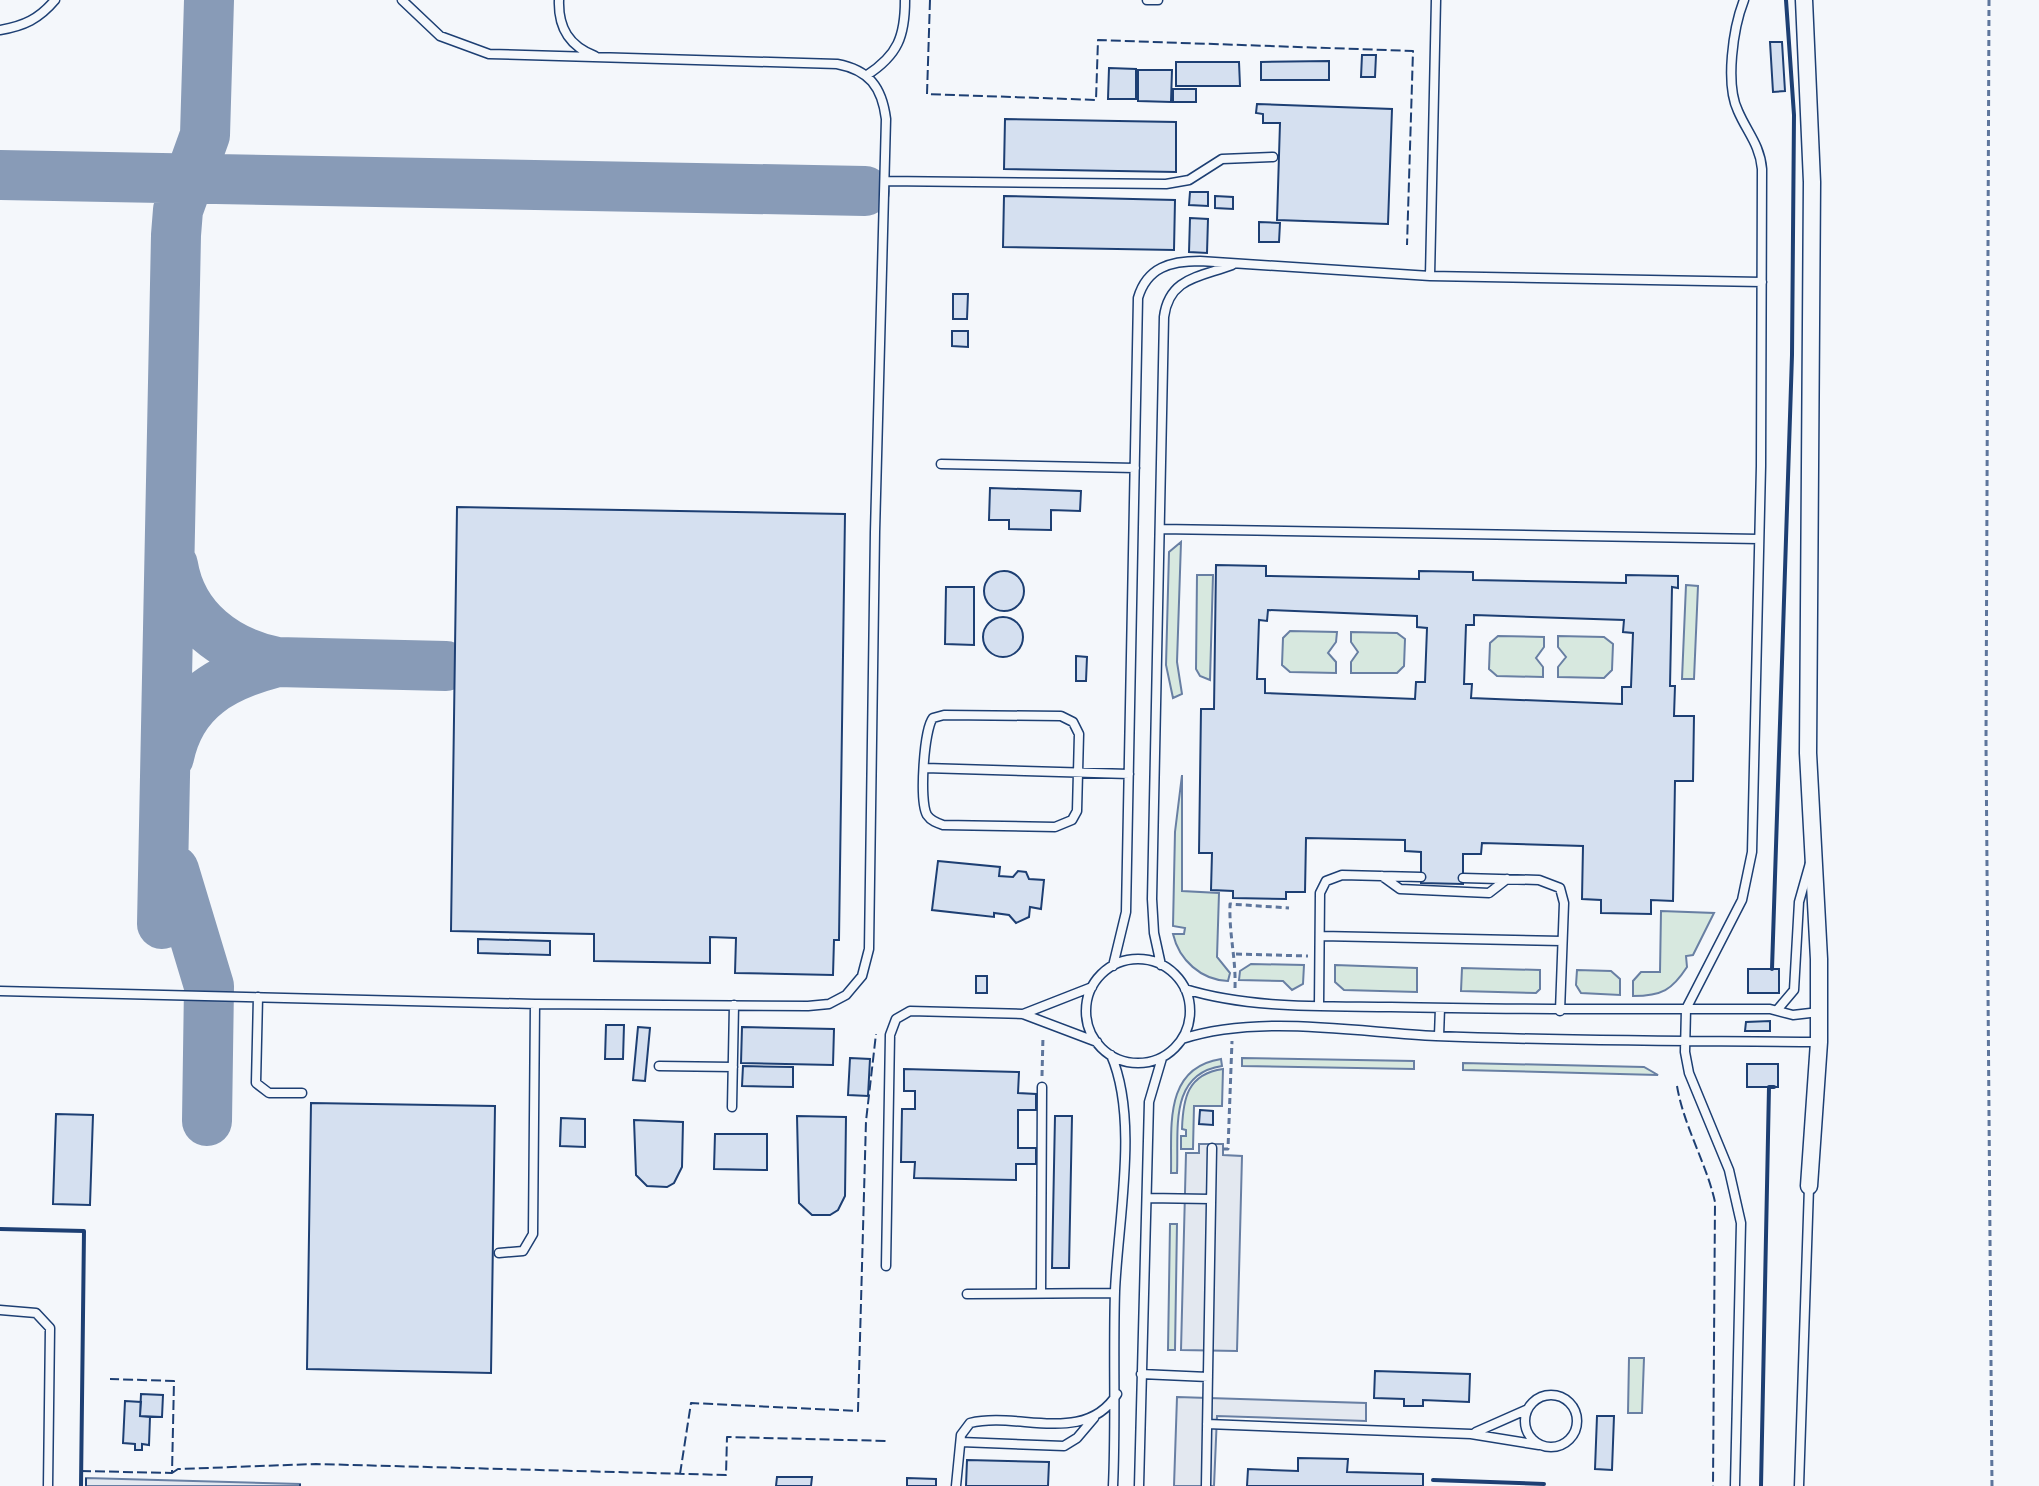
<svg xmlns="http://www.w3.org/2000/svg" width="2039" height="1486" font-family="Cabin,sans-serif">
<rect width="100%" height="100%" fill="#f4f7fb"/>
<path fill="#d7e8df" stroke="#687fa3" stroke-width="2" d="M1181,542L1177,662L1182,694L1173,698L1166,665L1169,552Z
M1197,575H1213L1210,680L1200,676L1196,669Z
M1686,585L1698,586L1694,679H1682Z
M1290,631L1337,632L1336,642L1328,653L1336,662V673L1290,672L1282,665L1283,638Z
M1351,632L1397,633L1405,639L1404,666L1397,673H1351V662L1358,652L1351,642Z
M1498,636L1544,637V647L1536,658L1543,667V677L1497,676L1489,669L1490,643Z
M1558,636L1604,637L1613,644L1612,670L1604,678L1558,677V667L1566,657L1558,647Z
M1182,775V891L1219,893L1217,957L1230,973L1228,981C1201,980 1179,960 1173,934H1184L1185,928L1173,926L1175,832Z
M1661,911L1714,913L1693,955L1686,956L1687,967C1672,990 1662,996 1633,996V981L1641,972H1660Z
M1251,964L1304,965L1303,984L1292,990L1283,981L1239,980L1240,971Z
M1335,965L1417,968V992L1344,990L1335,982Z
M1462,968L1540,970V989L1536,993L1461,991Z
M1577,970L1611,971L1620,979V995L1581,993L1576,985Z
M1242,1058L1414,1061V1069L1242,1066Z
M1221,1059L1222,1066C1168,1074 1179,1131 1177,1173H1171C1172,1127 1163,1068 1221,1059Z
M1463,1063L1644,1067L1658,1075L1463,1070Z
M1223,1069L1222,1106H1194L1193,1149H1181V1136H1186V1130L1182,1129C1183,1099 1187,1074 1223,1069Z
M1170,1224H1177L1175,1350H1168Z
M1629,1358H1644L1642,1413H1628Z"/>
<path fill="#e3e8f0" stroke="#687fa3" stroke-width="2" d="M1199,1144H1223V1155L1242,1156L1237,1351L1181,1350L1186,1153H1199Z
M1177,1397L1366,1403V1421L1217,1416L1214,1486H1174Z
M86,1478L300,1484V1486H86Z"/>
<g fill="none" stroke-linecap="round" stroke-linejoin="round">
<path stroke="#889bb7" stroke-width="50" d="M0,175L865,191
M173,565C182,620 227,652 277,662L446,666
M169,757C181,698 224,676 277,662
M174,870L209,986L207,1121
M162,924L176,235L178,210L205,135L209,0"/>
</g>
<path fill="#d5e0f0" stroke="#1d3f73" stroke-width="2" fill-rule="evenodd" d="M1770,42H1782L1785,91L1773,92Z
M1362,55H1376L1375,77H1361Z
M1329,61V80H1261V62Z
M1176,62H1239L1240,86H1176Z
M1109,68L1136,69V99H1108Z
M1138,70H1172L1171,102L1138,101Z
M1173,89H1196V102H1173Z
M1257,104L1392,109L1388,224L1277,220L1280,123H1263V114L1256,113Z
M1005,119L1176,122V172L1004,169Z
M1190,192H1208V206L1189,205Z
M1004,196L1175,200L1174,250L1003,247Z
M1215,196L1233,197V209L1215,208Z
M1190,218L1208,219L1207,253L1189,252Z
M1259,222L1280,223L1279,242H1259Z
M953,294H968L967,319H953Z
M952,331H968V347L952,346Z
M990,488L1081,491L1080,511L1051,510V530L1009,529V520H989Z
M457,507L845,514L839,940H834L833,975L735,973L736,938L710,937V963L594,961V934L451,931Z
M1216,565L1266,566V576L1419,579V571L1473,572V580L1626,583V575L1678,576V588L1672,587L1670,686H1675L1674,716H1694L1693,781H1675L1673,901L1651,900V914L1601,913V900L1582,899L1583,846L1482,843L1481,854H1463V884L1421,883V852L1405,851V840L1306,838L1305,892H1286V899L1233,898V891L1211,890L1212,853H1199L1201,709H1214ZM1268,610L1417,616V627L1427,628L1425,682H1416L1415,699L1265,693V679H1257L1259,620L1267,621ZM1474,615L1624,620L1623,632L1633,633L1631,687H1622V704L1471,698L1472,684H1464L1466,625H1474Z
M984 591a20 20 0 1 1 40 0a20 20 0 1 1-40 0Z
M946,587H974V645L945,644Z
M983 637a20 20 0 1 1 40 0a20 20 0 1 1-40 0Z
M1076,656L1087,657L1086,681H1076Z
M938,861L1000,867L999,876L1013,877L1018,871L1026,872L1029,879L1044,880L1041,909L1030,907L1029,917L1016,923L1009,915L994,913V917L932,910Z
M478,939L550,941V955L478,953Z
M1748,969H1779V993H1748Z
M976,976H987V993H976Z
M1770,1021V1031H1745L1746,1022Z
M606,1025H624L623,1059H605Z
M638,1027L650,1028L645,1081L633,1080Z
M742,1027L834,1029L833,1065L741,1063Z
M850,1058L870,1059L868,1096L848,1095Z
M1747,1064H1778V1087H1747Z
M743,1066L793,1067V1087L742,1086Z
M904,1069L1019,1072L1018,1093L1036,1094V1110H1018V1148H1036V1164H1016V1180L914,1178L915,1162H901L902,1109H915V1091H904Z
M311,1103L495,1106L491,1373L307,1369Z
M1200,1110L1213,1111V1125L1199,1124Z
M56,1114L93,1115L90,1205L53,1204Z
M797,1116L846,1117L845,1196L838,1210L830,1215H812L799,1203Z
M1055,1116H1072L1069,1268H1052Z
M561,1118L585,1119V1147L560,1146Z
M634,1120L683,1122L682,1167L674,1183L667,1187L647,1186L636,1175Z
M715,1134H767V1170L714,1169Z
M1375,1371L1470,1374L1469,1402L1423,1400V1406H1404V1399L1374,1398Z
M141,1394L163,1395L162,1417L140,1416Z
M125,1401L141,1402L140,1416L150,1417L149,1445L142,1444V1450H135V1444L123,1443Z
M1597,1416H1614L1612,1470L1595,1469Z
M1298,1458L1348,1459L1347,1472L1423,1474V1486H1247L1248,1469L1298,1471Z
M967,1460L1049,1462L1048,1486H966Z
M777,1477H812L811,1486H776Z
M907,1478L936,1479V1486H907Z"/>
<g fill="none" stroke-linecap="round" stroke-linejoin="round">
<g stroke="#1d3f73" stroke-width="11">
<path id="service" d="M559,0C558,28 569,46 595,56
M1147,0H1158
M0,30C24,26 39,19 55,0
M867,75C898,55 905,36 905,0
M885,181L1166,184L1189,180L1222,159L1273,157
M1430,276L1436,0
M941,464L1135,468
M1160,529L1759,539
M944,715L1061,716L1073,722L1079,734L1077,811L1072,820L1055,827L943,825C937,823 931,821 927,815C919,801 924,729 933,718Z
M925,768L1129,774
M1382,876L1400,889L1489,893L1507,879
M1463,878L1539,880L1560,888L1564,903L1560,1011
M1321,936L1562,941
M1086 1011a52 52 0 1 1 104 0a52 52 0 1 1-104 0Z
M1161,965L1154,933L1152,899L1164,317C1169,277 1201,277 1232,265
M1113,966L1126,912L1138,298C1147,267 1171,261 1200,261L1430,276L1762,282
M1185,989C1250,1009 1324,1006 1391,1007C1518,1010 1644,1009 1770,1009L1793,1015L1819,1012
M0,991L535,1004L808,1006L829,1004L846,995L862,976L869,949L875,532L886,119C882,87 869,70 837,64L489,54L440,36L402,0
M258,997L256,1083L269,1093H302
M1319,1005L1320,893L1326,881L1342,875L1421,877
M1778,1009L1794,990L1799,902L1810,863
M1023,1014L1092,987
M1439,1036L1440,1008
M1182,1039C1259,1014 1356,1032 1436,1036C1564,1041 1692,1041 1819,1042
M1111,1055C1139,1119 1118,1220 1115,1291C1113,1356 1116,1421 1113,1486
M659,1066L733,1067
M732,1107L734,1005
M1147,1198L1211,1199
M499,1253L523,1251L533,1234L535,1004
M886,1266L890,1035L896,1019L910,1011L1023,1014L1097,1042
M1041,1292L1042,1087
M967,1294L1115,1293
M0,1310L36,1313L50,1328L48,1486
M1141,1374L1208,1377
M1525 1421a26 26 0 1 1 52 0a26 26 0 1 1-52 0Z
M1207,1424L1471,1434L1539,1445
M1476,1432L1528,1409
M961,1442L1064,1446L1077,1438L1094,1418
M956,1486L961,1435L970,1423C1018,1411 1085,1446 1117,1394
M1139,1486L1149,1102L1162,1058
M1206,1486L1212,1148
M1735,1486L1741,1223L1729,1170L1689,1073L1685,1052L1686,1009L1742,900L1752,852L1761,466L1762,169C1760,145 1747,132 1738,111C1725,84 1733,28 1744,0
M1799,1486L1809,1187"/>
</g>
<g stroke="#1d3f73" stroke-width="19">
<path id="minor" d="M1804,0L1812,182L1808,753L1819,959V1042L1809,1186"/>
</g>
<path stroke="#5e769c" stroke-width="3" stroke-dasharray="6 4" stroke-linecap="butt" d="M1989,0L1986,742L1992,1486
M1236,954L1308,956
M1235,988C1236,957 1229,936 1230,904L1289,908
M1042,1076L1043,1036
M1223,1149H1228L1232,1041"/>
<use href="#service" stroke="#f4f7fb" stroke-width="8"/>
<use href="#minor" stroke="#f4f7fb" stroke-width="16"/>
<path stroke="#1d3f73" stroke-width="2" stroke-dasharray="10 4" stroke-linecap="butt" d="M930,0L927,94L1096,100L1098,40L1413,51L1407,245
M1677,1086C1684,1127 1706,1162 1715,1202L1713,1486
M81,1471L172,1473L174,1381L110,1379
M172,1473L178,1469L316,1464L726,1475L727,1437L889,1441
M680,1474L691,1403L858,1411L866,1121L876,1034
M86,1478V1486
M300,1486V1484"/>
<path stroke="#1d3f73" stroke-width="4" d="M1772,969L1792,355L1794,115L1786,0
M0,1229L84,1231L81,1486
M1433,1480L1544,1484
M1761,1486L1769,1087H1774"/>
</g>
</svg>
